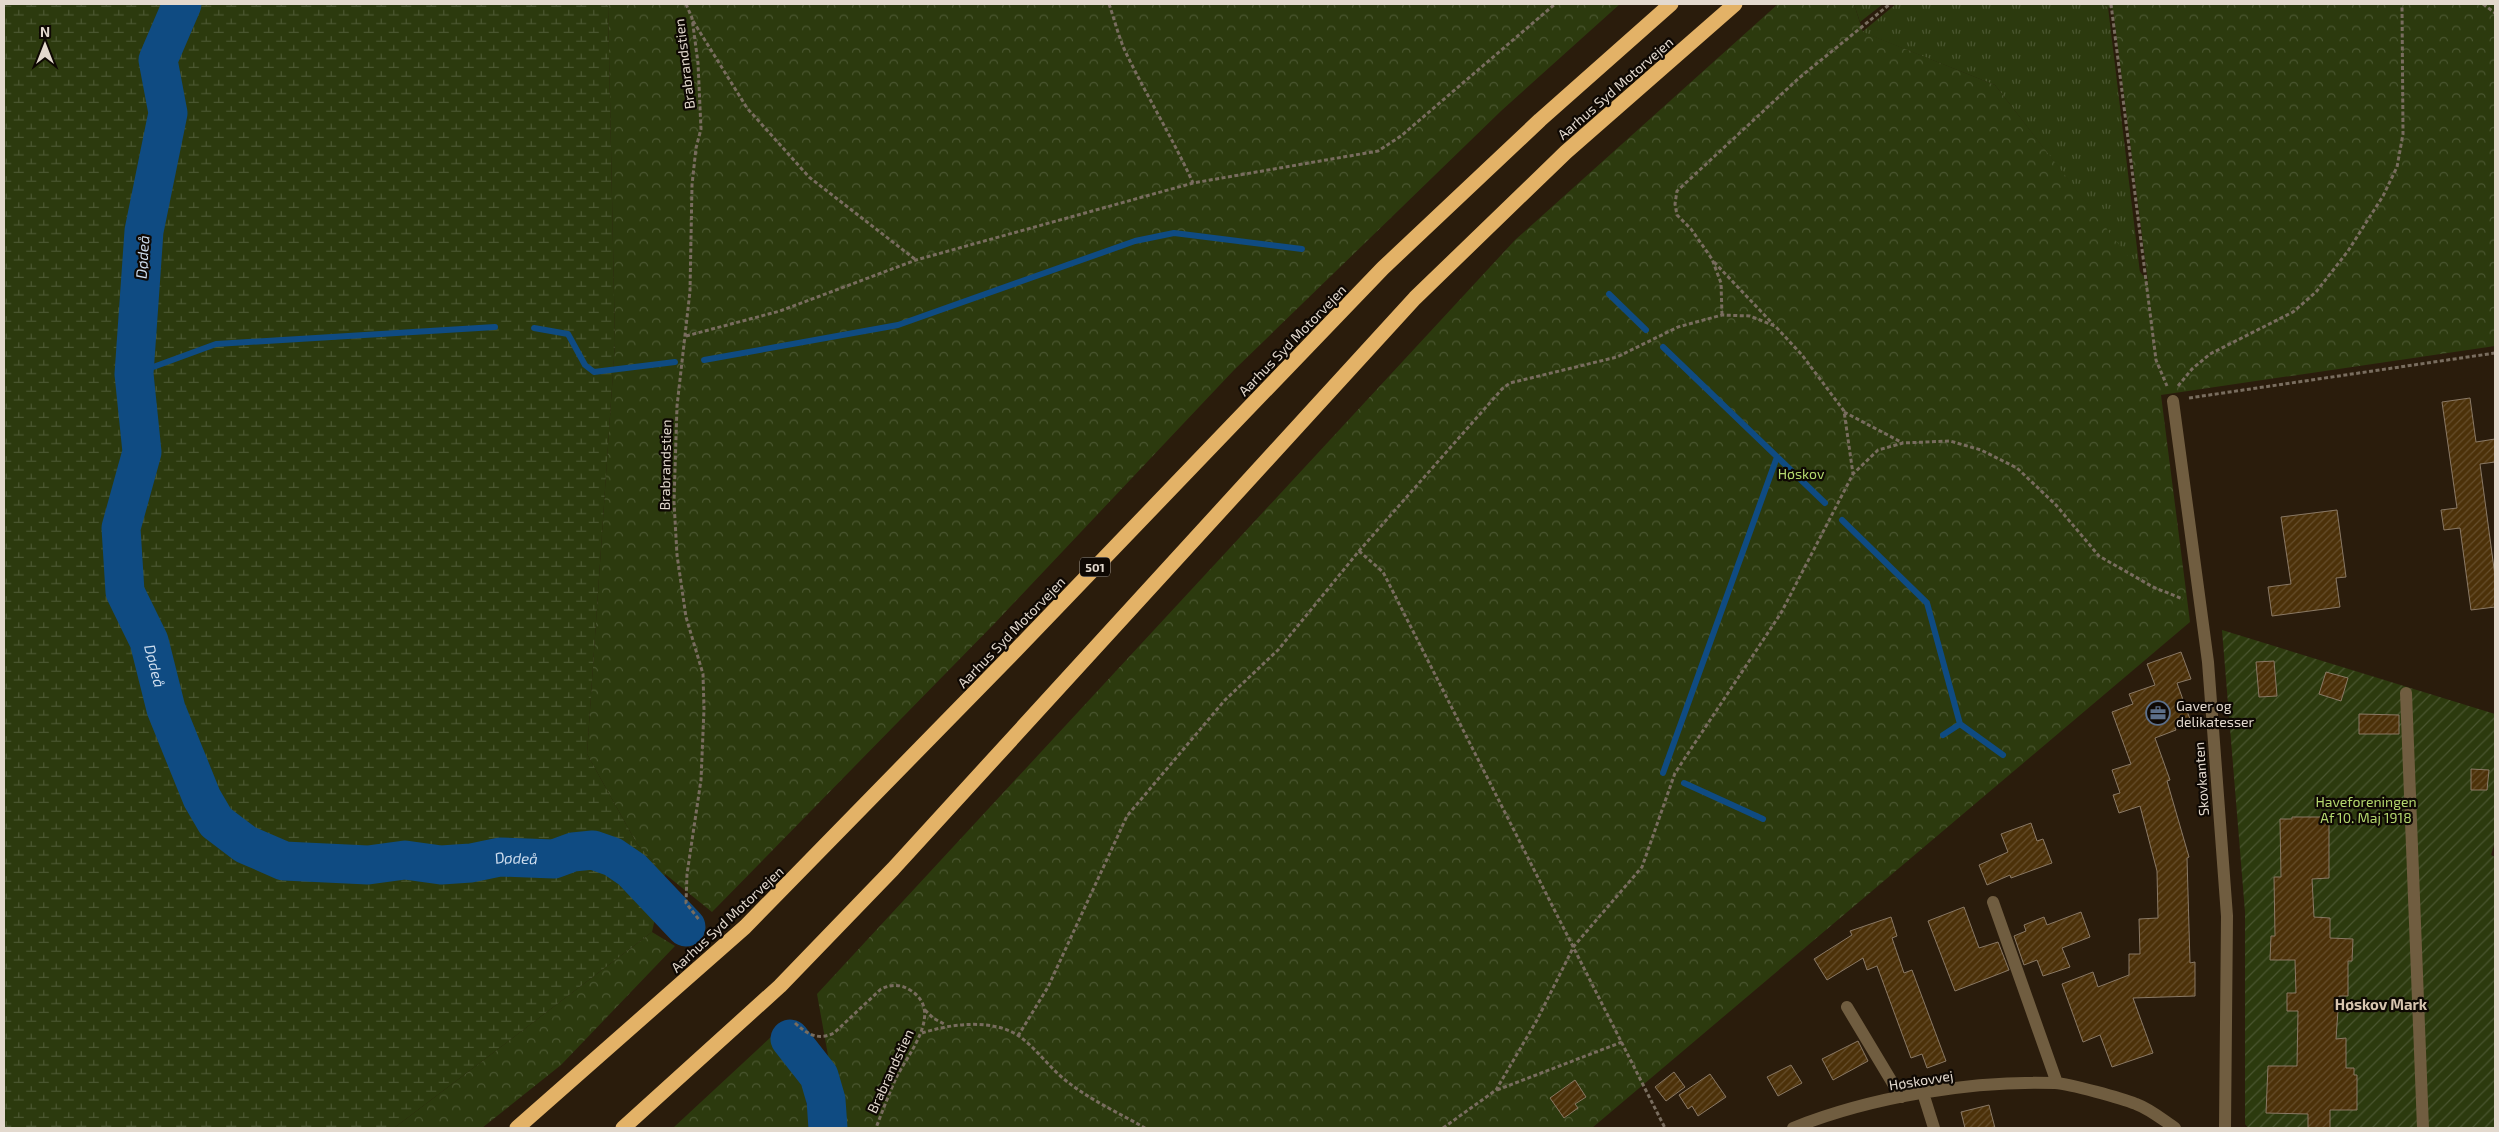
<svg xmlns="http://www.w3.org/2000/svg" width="2499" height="1132" font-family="'Exo 2',sans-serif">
<defs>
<pattern id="grass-tufts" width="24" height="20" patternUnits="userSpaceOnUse" patternTransform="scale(1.25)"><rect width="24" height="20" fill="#2c3a0e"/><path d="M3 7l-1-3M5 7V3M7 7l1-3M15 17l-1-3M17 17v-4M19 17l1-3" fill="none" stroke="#4a5630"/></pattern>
<pattern id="forest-crowns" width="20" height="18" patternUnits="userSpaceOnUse" patternTransform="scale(1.25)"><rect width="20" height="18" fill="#2c3a0e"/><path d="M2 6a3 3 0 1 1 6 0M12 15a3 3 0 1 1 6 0" fill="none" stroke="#4a5630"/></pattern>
<pattern id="wetland-marsh" width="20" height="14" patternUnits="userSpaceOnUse" patternTransform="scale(1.25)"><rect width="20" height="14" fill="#2c3a0e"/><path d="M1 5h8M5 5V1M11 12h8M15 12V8" fill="none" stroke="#4a5630"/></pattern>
<pattern id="garden-furrows" width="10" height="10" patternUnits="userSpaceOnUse" patternTransform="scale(1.25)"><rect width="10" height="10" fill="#2c3a0e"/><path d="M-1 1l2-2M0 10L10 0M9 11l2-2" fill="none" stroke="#4a5630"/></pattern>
<pattern id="building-hatch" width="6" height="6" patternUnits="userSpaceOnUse" patternTransform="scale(1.25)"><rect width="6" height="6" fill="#4c3109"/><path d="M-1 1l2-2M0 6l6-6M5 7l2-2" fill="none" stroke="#664e2c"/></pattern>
</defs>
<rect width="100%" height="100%" fill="#2a1c0c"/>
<path fill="url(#grass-tufts)" d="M1854,4H1883L1860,22Z
M1896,4H2102L2108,7L2140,273L1995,85L1862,32Z"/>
<path fill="url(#forest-crowns)" d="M608,4H1620L1501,111L1234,370L994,624L712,912L665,874L637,844L587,754L615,343Z
M1778,4H1854L1863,32L1995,85L2148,282L2113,10L2102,4H2495V346L2161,395L2190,622L1592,1128H841L817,994L1515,240Z
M652,932L675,946L561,1065L482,1128H394Z
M772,1036L801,1064L810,1128H673Z"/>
<path fill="url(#wetland-marsh)" d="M4,4H608L615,343L587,754L637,844L665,874L652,932L394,1128H4Z"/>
<path fill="url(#garden-furrows)" d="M2222,630L2495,714V842L2491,855L2495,857V1128H2248L2245,1124V912Z"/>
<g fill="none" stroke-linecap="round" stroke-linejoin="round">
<path stroke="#0f4b82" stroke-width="6" d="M1609,294L1646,330
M534,328L568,334L585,365L594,372L675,362
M1663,347L1825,503
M704,360L898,325L1135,241L1174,233L1302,249
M134,374L216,344L495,327
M1842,520L1927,603L1960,724L2003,755
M1943,735L1960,724
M1663,773L1777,457
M1684,783L1763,819"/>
<g stroke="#0f4b82" stroke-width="39">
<path id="s1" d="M182,4L158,60L168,113L144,231L134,374L142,452L121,528L125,592L149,641L166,709L202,798L216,822L245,844L284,861L368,865L405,860L441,865L471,863L500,857L554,859L573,852L593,850L613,857L632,870L686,927"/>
<path d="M790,1039L819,1076L826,1100L828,1128"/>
</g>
</g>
<path fill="url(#building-hatch)" stroke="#8a7965" d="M2470,398L2476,442L2495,439V462L2480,464L2495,576V607L2471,610L2460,528L2444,530L2441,510L2457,508L2442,402Z
M2337,510L2346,577L2336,578L2340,607L2272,616L2268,587L2291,584L2281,517Z
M2181,652L2191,679L2177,683L2191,722L2175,728L2176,730L2155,738L2170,780L2167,781L2189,857L2187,858L2190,963L2195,962V996L2133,998L2153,1053L2112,1067L2100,1035L2083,1042L2062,984L2093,972L2098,987L2129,975V954H2140L2139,919L2158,918L2157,871L2140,806L2119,813L2113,795L2120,793L2112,770L2131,764L2112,712L2133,704L2129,694L2155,685L2147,664Z
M2274,661L2277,696L2259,697L2256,662Z
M2326,672L2348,678L2341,701L2319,694Z
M2359,714L2399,715V734H2359Z
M2471,769L2489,770L2487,790H2471Z
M2292,817H2329V878L2312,879L2314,917L2330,918V938L2353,939L2352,961H2348V996H2339L2336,1039L2346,1038V1068H2354V1075H2357V1110H2330V1128H2308V1114L2266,1113L2268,1066H2297L2298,1011H2287V993H2296L2295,960H2270L2271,936H2275L2274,877H2281L2280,819H2292Z
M2031,823L2037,841L2043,839L2052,863L2011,878L2010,875L1987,885L1979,865L2008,852L2001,834Z
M1964,907L1979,948L1998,942L2009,970L1955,991L1928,921Z
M2081,912L2090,937L2062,948L2070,967L2043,976L2037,960L2024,965L2014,936L2026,931L2024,925L2044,917L2047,925Z
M1891,917L1897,936L1892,938L1904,973L1912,970L1946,1061L1927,1068L1922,1054L1911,1058L1877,966L1867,970L1863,958L1827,980L1814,959L1852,935L1850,931Z
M1858,1041L1868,1061L1833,1080L1822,1059Z
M1791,1065L1802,1083L1778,1096L1767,1077Z
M1674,1072L1685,1087L1666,1101L1655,1087Z
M1710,1074L1726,1097L1698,1116L1692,1106L1688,1109L1679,1095Z
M1575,1080L1586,1097L1575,1104L1578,1108L1564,1118L1550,1098Z
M1989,1105L1995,1128H1965L1961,1112Z"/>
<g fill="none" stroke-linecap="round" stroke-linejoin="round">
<path stroke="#796d5f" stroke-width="3" stroke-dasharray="4 2.5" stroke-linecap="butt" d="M686,4L692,18L698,63L701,129L696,148L692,185L690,291L677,406L674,502L677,555L686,617L703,674L704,709L701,780L687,874L686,903L700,921
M1109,4C1115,21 1119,39 1127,55C1148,98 1173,139 1193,183
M2111,4L2156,360L2167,386
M2483,4L2495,13
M693,21L747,108L809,177L916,260
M1714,262L1773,324
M1722,315L1721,283L1712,259L1691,229L1677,215L1675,204L1677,191L1799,78L1890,4
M686,336L780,311L916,260L1193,183L1378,151L1401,136L1555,4
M2178,386L2192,369L2210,354L2293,312L2316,292L2348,251L2383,196L2397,167L2403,134L2402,4
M2189,398L2495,353
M1844,412L1903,443
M1359,551L1383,572L1665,1128
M925,1010L933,1018L946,1025
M795,1023C807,1034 818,1041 834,1033L881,989C892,984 900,984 910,990C945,1011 908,1054 896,1078C889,1094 882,1112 876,1128
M922,1033C950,1024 992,1018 1019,1036C1037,1049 1051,1070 1069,1083C1092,1101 1121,1114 1145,1128
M1018,1036L1048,987L1127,816L1225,700L1278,650L1359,551L1502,389L1510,383L1617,357L1678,327L1722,315L1750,316L1775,326L1802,355L1844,411L1853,474
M1497,1090L1622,1042
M1443,1128L1496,1090L1537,1020L1574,946L1642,867L1675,773L1781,613L1853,474L1878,450L1903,443L1950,441L1981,450L2017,468L2056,505L2099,556L2153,587L2183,599"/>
<path stroke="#705d40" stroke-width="12" d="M2406,693L2423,1128
M1847,1007L1901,1097"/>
<path stroke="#705d40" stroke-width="12" d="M2173,401L2208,662L2227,916L2225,1128
M1993,902L2057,1083
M1923,1093L1934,1128
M1793,1128C1870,1097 1972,1080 2055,1083C2070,1084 2121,1098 2136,1104C2150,1109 2163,1120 2175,1128"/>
<path stroke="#e3b267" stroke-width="15" d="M517,1128L745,927L1016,650L1383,268L1540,120L1671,4
M623,1128L780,986L893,869L1415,298L1566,152L1735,4"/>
</g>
<defs>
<g id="office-ring" transform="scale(1.25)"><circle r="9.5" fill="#0e0803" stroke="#5c6f8a" stroke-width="1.5"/><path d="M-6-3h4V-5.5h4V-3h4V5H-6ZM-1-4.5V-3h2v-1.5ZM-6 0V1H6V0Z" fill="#5c6f8a"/></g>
</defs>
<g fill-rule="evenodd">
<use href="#office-ring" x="2158" y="713"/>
</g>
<g text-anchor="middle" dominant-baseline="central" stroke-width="4.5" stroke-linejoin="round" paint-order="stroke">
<rect fill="#0e0803" stroke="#a39a91" stroke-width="1" x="1080" y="557.5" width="30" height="19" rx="4"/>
<g font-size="12" font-weight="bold" fill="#e3d9ce">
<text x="1095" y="567">501</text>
</g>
<g font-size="14" fill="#e3d9ce" stroke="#0e0803">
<text transform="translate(684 64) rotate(-97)">Brabrandstien</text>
<text transform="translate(1615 88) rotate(-41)">Aarhus Syd Motorvejen</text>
<text transform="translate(1292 340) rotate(-46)">Aarhus Syd Motorvejen</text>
<text transform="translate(665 465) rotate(-89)">Brabrandstien</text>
<text transform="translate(1011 632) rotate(-46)">Aarhus Syd Motorvejen</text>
<text transform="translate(2201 779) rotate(-94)">Skovkanten</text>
<text transform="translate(727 919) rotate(-43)">Aarhus Syd Motorvejen</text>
<text transform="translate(890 1071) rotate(-65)">Brabrandstien</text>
<text transform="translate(1921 1080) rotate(-9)">Høskovvej</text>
</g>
<g font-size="14" fill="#b5d96f" stroke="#0e0803">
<text x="1801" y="473">Høskov</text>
<text x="2366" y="801">Haveforeningen<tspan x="2366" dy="16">Af 10. Maj 1918</tspan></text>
</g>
<g font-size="14" fill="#e3d9ce" stroke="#0e0803" text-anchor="start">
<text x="2176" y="705">Gaver og<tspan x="2176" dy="16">delikatesser</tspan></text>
</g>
<g font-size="15" font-style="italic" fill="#ceddee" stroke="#0e0803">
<text transform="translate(142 257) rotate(-86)">Dødeå</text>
<text stroke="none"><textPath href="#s1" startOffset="680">Dødeå</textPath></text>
<text stroke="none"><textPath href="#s1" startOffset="1161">Dødeå</textPath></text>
</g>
<g font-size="15" font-weight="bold" fill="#d8c5b0" stroke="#0e0803">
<text x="2381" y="1004">Høskov Mark</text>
</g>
</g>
<rect width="2499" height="1132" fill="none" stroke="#e3d9ce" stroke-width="10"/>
<g transform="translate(45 45)" stroke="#0e0803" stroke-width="4" paint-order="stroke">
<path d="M0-4L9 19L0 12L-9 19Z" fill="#e3d9ce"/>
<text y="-8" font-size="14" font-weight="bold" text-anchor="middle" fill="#e3d9ce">N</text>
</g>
</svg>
